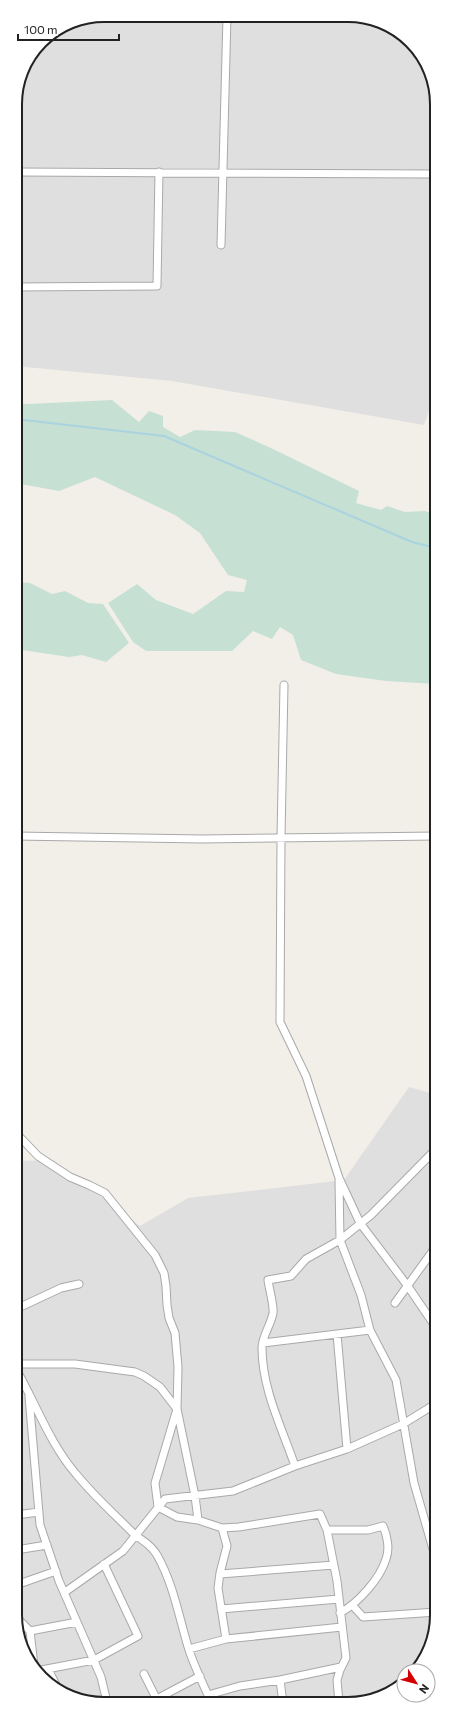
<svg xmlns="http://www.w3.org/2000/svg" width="452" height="1719" font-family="Commissioner,sans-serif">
<rect width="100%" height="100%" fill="#f2efe9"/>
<path fill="#e0dfdf" d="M104,15L366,17L411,41L436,92V390L424,425L172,381L15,366V98L24,65L41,41L70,22Z
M409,1087L437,1095V1621L416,1671H404V1682L388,1695L360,1703L86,1702L37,1674L16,1627V1161L53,1160L140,1226L188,1198L344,1180Z"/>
<path fill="#c6e0d4" d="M112,400L139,422L149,411L163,416V427L180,437L195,430L235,432L271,448L359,491L356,503L381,510L387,506L405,512L425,511L436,515V684L386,681L336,674L301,660L293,635L280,627L272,639L253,631L232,651H146L133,642L108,603L137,584L156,600L193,614L226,591L244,592L247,580L228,575L200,533L175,515L95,477L59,491L15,483V403L28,404Z
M15,580L18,582L30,583L52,594L65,591L88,603L103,604L129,643L106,662L82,655L69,657L15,649Z"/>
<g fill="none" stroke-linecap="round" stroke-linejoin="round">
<path stroke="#aad3df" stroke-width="2" d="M15,419L164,436L412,542L436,548"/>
<g stroke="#a9a9a9" stroke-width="9">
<path id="street" d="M15,172L436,174
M221,245L227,16
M15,287L157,286L159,172
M284,685L281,837L280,1022L306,1076L339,1178L360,1223L407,1285L437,1329
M15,836L202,839L437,836
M16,1133L38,1156L70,1177L89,1185L105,1193L155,1255L164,1273L166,1286L167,1305L169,1318L175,1333L178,1367L177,1409L195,1496L198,1520
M339,1181L340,1240L361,1295L370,1330L396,1380L414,1483L437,1563
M395,1303L437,1245
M16,1309L61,1288L79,1284
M337,1334L347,1449
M263,1343L370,1330
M16,1364H75L135,1372L144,1376L160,1387L177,1409L155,1483L158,1507L177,1517L198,1520L222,1528
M16,1369C36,1404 50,1444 76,1474C93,1495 114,1514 133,1533C143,1542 150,1543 157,1555C174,1585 179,1618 189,1650C194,1665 201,1680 208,1695L240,1686L280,1680
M29,1397L40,1525L59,1581L101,1677L107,1702
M295,1466C282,1428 262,1389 262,1348C262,1336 271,1325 273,1313C274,1305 269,1289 268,1280L291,1276L306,1259L340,1240L371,1215L437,1148
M16,1515L39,1512
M327,1530H368L383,1526C387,1535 390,1549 386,1559C380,1579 358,1603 340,1613
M16,1550L47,1545
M220,1574L334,1565
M16,1585L56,1571
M65,1592L123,1551L165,1499L233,1491L295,1466L347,1449L403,1424L437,1403
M353,1606L363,1617L437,1612
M221,1609L339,1599
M16,1617L30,1631L34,1666
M30,1631L77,1622
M226,1639L218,1588L220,1573L227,1546L222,1528L239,1527L320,1514L327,1530L337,1581L346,1658L340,1670L337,1680L339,1703
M189,1649L226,1639L342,1627
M48,1669L56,1685
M36,1671L94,1660L138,1636L104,1564
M144,1674L158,1702
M208,1695L211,1703
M151,1702L200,1676
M283,1703L280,1680L341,1667"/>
</g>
<use href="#street" stroke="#fff" stroke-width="7"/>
</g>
<path d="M0 0H452V1719H0ZM104 22H348A82 82 0 0 1 430 104V1615A82 82 0 0 1 348 1697H104A82 82 0 0 1 22 1615V104A82 82 0 0 1 104 22Z" fill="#fff" fill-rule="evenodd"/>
<path fill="none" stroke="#222" stroke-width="2" d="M104 22H348A82 82 0 0 1 430 104V1615A82 82 0 0 1 348 1697H104A82 82 0 0 1 22 1615V104A82 82 0 0 1 104 22Z"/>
<g transform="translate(416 1683) rotate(126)"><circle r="19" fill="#ffffff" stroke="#a7a7a7"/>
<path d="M0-3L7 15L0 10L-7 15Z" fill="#d40000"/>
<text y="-6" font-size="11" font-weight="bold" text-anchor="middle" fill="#222222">N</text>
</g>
<path d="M18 34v6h101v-6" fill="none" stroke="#222222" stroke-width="2"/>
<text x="24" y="34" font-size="12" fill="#222222" stroke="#ffffff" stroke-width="3" paint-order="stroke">100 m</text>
</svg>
